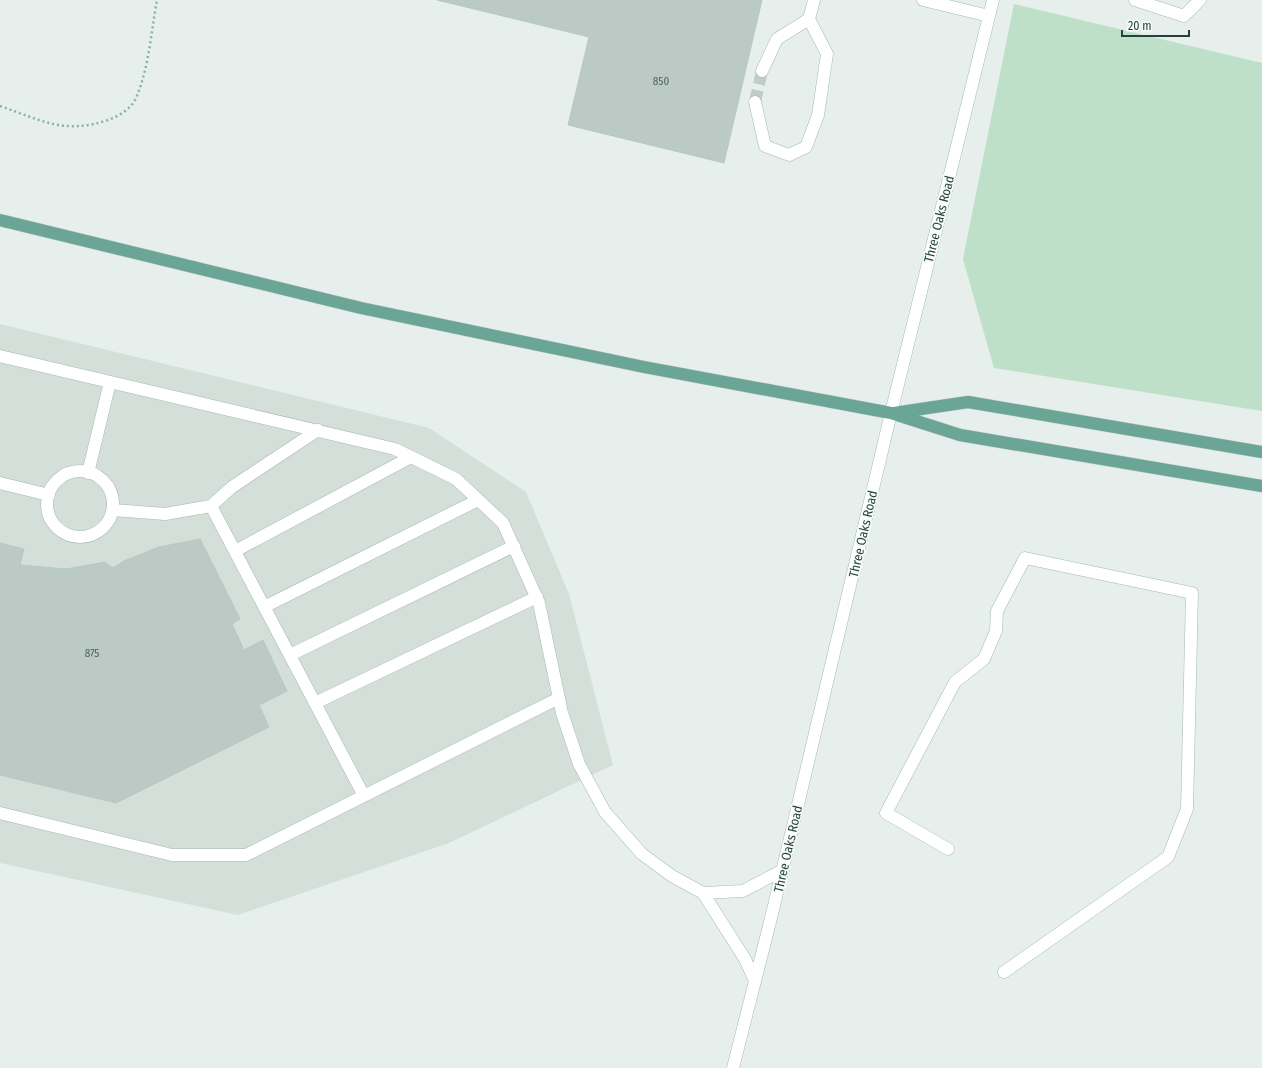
<svg xmlns="http://www.w3.org/2000/svg" width="1262" height="1068" font-family="'Fira Sans Condensed',sans-serif">
<rect width="100%" height="100%" fill="#e6efeb"/>
<path fill="#d4dfda" d="M0,324L429,428L526,492L569,594L613,765L449,843L238,915L0,863Z"/>
<path fill="#bfe0c8" d="M1014,4L1262,63V411L994,368L963,259Z"/>
<path fill="#bbcac4" stroke="#b8c9c2" d="M437,0H762L724,163L568,125L589,37Z
M200,539L240,619L232,624L244,650L263,640L287,691L259,705L269,727L116,803L0,775V543L24,549L20,565L66,569L105,562L113,568L124,561L159,547Z"/>
<g fill="none" stroke-linecap="round" stroke-linejoin="round">
<path stroke="#bfccc8" stroke-width="12" stroke-dasharray="12 6" stroke-linecap="butt" d="M755,102L762,71"/>
<g stroke="#a8b8b2" stroke-width="13">
<path id="minor" d="M923,0L989,16
M1135,0L1184,16L1200,0
M762,71L777,39L809,19
M755,102L765,146L789,155L806,147L818,115L827,54L809,19L814,0
M0,356L395,449L456,479L503,523L539,603L562,713L579,764L605,812L642,854L672,876L703,893L745,959L755,981
M47 504a33 33 0 1 1 66 0a33 33 0 1 1-66 0Z
M88,473L110,382
M0,483L49,495
M211,506L232,487L318,430
M113,510L165,514L211,506L364,796
M235,551L411,457
M264,607L478,500
M290,655L514,546
M315,703L537,597
M0,813L172,855H246L559,698
M948,849L886,813L955,682L984,659L996,631L997,611L1025,558L1192,593L1187,809L1168,857L1004,972
M703,893L743,891L783,870
M733,1068L772,914L891,413L993,0"/>
</g>
<g stroke="#c2cac8" stroke-width="13">
<path id="major" d="M0,220L361,308L644,367L891,413L960,435L1262,486
M894,413L968,402L1262,452"/>
</g>
<path stroke="#86b3a5" stroke-width="2.5" stroke-dasharray="2 3" stroke-linecap="butt" d="M0,106C41,120 64,135 108,120C119,116 131,109 136,98C149,68 151,32 157,0"/>
<use href="#minor" stroke="#fff" stroke-width="12"/>
<use href="#major" stroke="#6aa596" stroke-width="12"/>
</g>
<g text-anchor="middle" dominant-baseline="central" stroke-width="3.5" stroke-linejoin="round" paint-order="stroke">
<g font-size="11" fill="#4a645c">
<text x="661" y="81">850</text>
<text x="92" y="653">875</text>
</g>
<g font-size="13" fill="#24423a" stroke="#f7fbf9">
<text transform="translate(939 219) rotate(-76)">Three Oaks Road</text>
<text transform="translate(863 534) rotate(-77)">Three Oaks Road</text>
<text transform="translate(788 849) rotate(-77)">Three Oaks Road</text>
</g>
</g>
<path d="M1122 30v6h67v-6" fill="none" stroke="#24423a" stroke-width="2"/>
<text x="1128" y="30" font-size="12" fill="#24423a" stroke="#f7fbf9" stroke-width="3" paint-order="stroke">20 m</text>
</svg>
